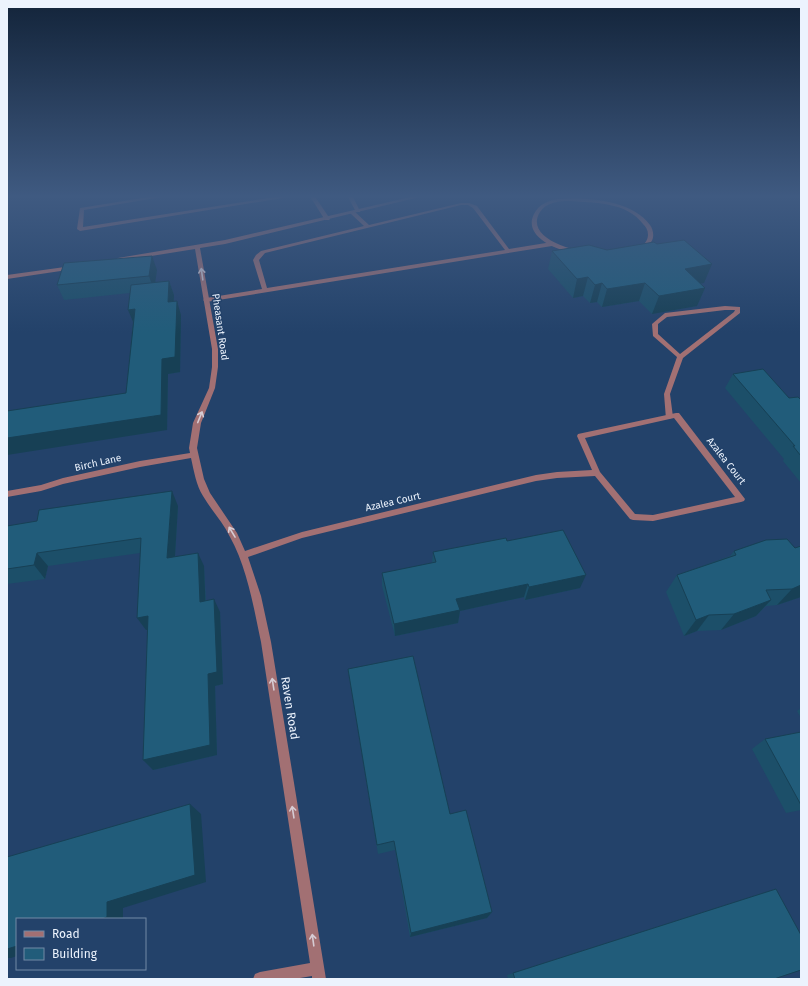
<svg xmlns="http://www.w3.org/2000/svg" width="808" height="986" font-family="'Fira Sans',sans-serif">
<rect width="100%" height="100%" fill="#23426a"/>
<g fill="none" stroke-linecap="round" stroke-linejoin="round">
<path fill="#a27073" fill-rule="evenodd" d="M161,195H174L84,210L83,227L288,195H301L80,231L77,229L80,208Z
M309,195H314L330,219L329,220H325Z
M347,195H352L360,211V212H356Z
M461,203H469L477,206L509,249L552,242L555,244L552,246L206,302L203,300L206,298L262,289L253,260L256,255L261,251L364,226L350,213V211H354L369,225ZM461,205H468L473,208L505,250L267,288L259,260L265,253Z
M725,306L740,307V313L683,358L670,394L673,417L669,419H666L664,394L677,357L653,336L652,324L665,313ZM725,310H735L734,312L680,354L658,334V324L667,317Z"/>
<path fill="#a27073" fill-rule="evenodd" d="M419,195H428L225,244L200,248L218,349V367L215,388L201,423L197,448L204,479L210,493L237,533L245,551L302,532L536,475L557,472L592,470L577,436L578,434L676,413H679L745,499L744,501L741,502L653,521L633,520L630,519L595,476L557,478L536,481L302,538L248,557L261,596L271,642L326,979H312V976L294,979H253L255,974L260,972L310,963L261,642C254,609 247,567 230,537C223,522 211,510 203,496C196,485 194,471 191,458L140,467L63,484L41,491L7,497V491L41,485L63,478L140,461L190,453L189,448L193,423L209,388L212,367V349L195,249L120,261L117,259L118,258L225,240ZM674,418L735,497L653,515L635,514L600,472L585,438Z
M559,199C587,197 632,200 650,225C653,229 655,237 651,242C630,273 514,253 534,214C539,204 549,200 559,199ZM570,201C595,203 627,202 643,224C646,227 648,230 648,235C647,270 515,252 540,212C546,202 560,201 570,201Z
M72,266L75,268L74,269L7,279V275Z"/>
</g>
<path fill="#1c4f69" d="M657,244L704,283H700L705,288L697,306L652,314L639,301L602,307L597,302L590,303L583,296L573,298L548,269L552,251L607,250Z
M157,270L155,282L169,281L174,295V301L181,315L180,372L168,374L167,430L126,393L133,323L130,293L64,300L57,285Z
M733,374L789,398L801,400V483L783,461L784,459L725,388Z
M178,506L175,557L204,566L206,601L220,612L223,684L215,686L217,755L153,770L148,630H146L140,553L48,566L45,579L7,584V526Z
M766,540L801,597L777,605L766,606L756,616L721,630L697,631L684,636L666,592L677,575L730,556L734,551Z
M507,541L580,588L525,600L524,597L460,611L458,623L395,636L382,586V573L432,563L433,552Z
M348,669L450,814L492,912L487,918L410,937L395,850L378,854Z
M801,708V718L797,711Z
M801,732V810L786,813L752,749L765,739Z
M513,973L774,979H508L507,975Z"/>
<path fill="#174055" d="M152,256L157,270L154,291L149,276Z
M712,264L704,283L678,288L685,269Z
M588,277L583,296L573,298L577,279Z
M169,281L174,295L173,316L168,302Z
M602,283L597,302L590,303L595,285Z
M645,283L639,301L602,307L607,289Z
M705,288L697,306L652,314L659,296Z
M177,301L181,315L180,372L168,374L167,430L7,455V438L161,415L162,359Z
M135,309L134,324L128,310Z
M172,491L178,506L174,572L167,558Z
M37,553L48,566L45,579L34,565Z
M198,553L204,566L206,615L200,602Z
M586,575L580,588L525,600L529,587Z
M528,584L524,597L460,611L458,623L395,636L394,624L456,599Z
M801,585V597L777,605L792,589Z
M214,599L220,612L223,684L215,686L217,755L153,770L143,760L208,674Z
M771,600L756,616L721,630L734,614Z
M709,615L697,631L684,636L696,620Z
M148,616L157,628L146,630L137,618Z
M190,804L201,814L206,882L123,908V919H102L107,902Z
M492,912L487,918L410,937L411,933Z
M17,946V956L11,958H7V949Z"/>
<path fill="#215c7a" stroke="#174055" d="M684,240L712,264L685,269L705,288L659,296L645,283L607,289L602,283L595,285L588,277L577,279L552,251L589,245L607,250L654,242L657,244Z
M152,256L149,276L57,285L64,263Z
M169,281L168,302L177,301L175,357L162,359L161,415L7,438V411L126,393L135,309L128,310L131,285Z
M763,369L789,398L798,397L801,400V456L793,446H795L733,374Z
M172,491L167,558L198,553L200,602L214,599L217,672L208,674L210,745L143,760L148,616L137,618L141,538L37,553L34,565L7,569V526L37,521L39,510Z
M563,530L586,575L529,587L528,584L456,599L460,610L394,624L382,573L436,562L433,552L506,538L507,541Z
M787,539L795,548L801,546V585L792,589L766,590L771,600L734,614L709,615L696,620L677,575L736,555L734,551L766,540Z
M413,656L450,814L466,810L492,912L411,933L394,841L377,845L348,669Z
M801,732V805L765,739Z
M190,804L195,875L107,902V917L102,919H17V946L7,949V857Z
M776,889L801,935V970L774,979H515L513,973Z"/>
<defs><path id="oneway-shaft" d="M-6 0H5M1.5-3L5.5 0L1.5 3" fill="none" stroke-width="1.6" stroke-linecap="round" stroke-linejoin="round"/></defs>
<g stroke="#d6ccd4">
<use href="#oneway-shaft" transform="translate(202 274) rotate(-98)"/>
<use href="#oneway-shaft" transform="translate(200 417) rotate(-68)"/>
<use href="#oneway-shaft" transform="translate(232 532) rotate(-121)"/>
<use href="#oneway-shaft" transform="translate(273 684) rotate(-99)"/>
<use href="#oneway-shaft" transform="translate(293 812) rotate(-99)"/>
<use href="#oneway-shaft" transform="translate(313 940) rotate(-98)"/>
</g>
<linearGradient id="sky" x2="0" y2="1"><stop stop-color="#13243a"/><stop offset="0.59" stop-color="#3f5a81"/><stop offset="1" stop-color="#3f5a81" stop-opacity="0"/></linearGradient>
<rect width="808" height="333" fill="url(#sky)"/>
<g text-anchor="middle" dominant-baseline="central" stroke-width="3" stroke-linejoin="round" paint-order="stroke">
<g font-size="10" fill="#ecf3fd" stroke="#23426a">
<text transform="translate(220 327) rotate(82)">Pheasant Road</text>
<text transform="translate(726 461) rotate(52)">Azalea Court</text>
<text transform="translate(98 463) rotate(-13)">Birch Lane</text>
<text transform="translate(393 502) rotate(-13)">Azalea Court</text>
</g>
<g font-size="12" fill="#ecf3fd" stroke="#23426a">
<text transform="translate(290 708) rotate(81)">Raven Road</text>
</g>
</g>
<rect width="808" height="986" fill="none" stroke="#ecf3fd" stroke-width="16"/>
<rect x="16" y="918" width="130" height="52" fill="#23426a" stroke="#7389a5"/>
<rect x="24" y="931" width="20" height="6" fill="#a27073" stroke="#7389a5"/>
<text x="52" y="938" font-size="12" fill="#ecf3fd">Road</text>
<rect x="24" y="948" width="20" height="12" fill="#215c7a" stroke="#7389a5"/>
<text x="52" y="958" font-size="12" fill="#ecf3fd">Building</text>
</svg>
